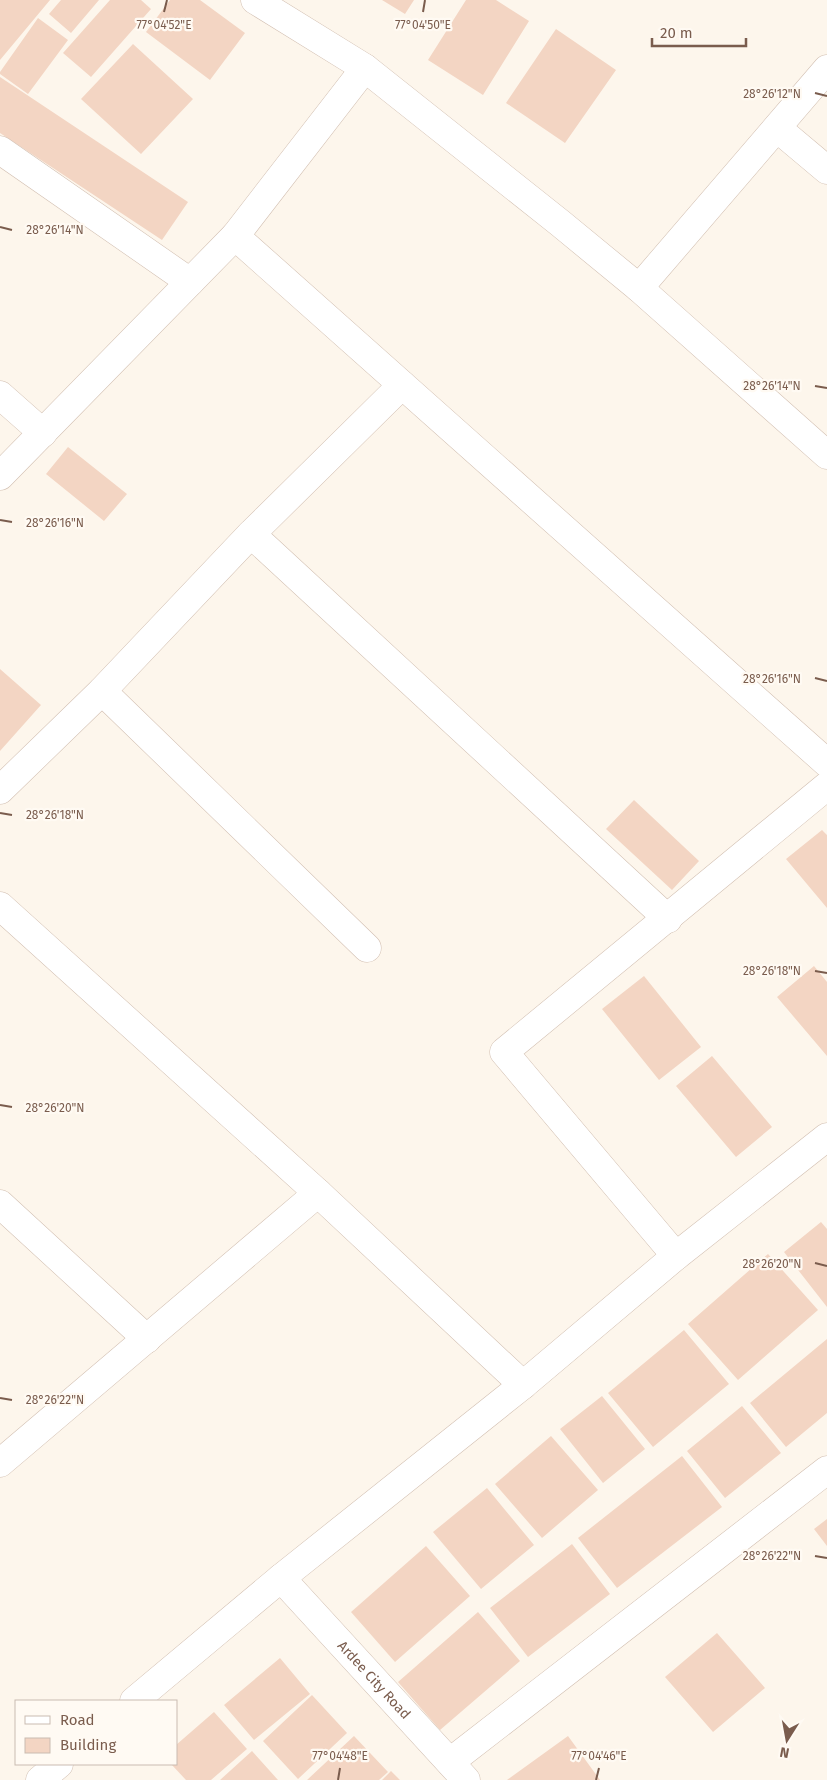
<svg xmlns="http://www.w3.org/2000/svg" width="827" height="1780" font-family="'Fira Sans',sans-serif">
<rect width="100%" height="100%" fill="#fdf6ec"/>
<path fill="#f3d5c3" d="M0,0H50L0,60Z
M61,0H99L71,33L49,14Z
M110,0H141L151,9L91,77L63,53Z
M170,0H200L245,33L210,80L146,32Z
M382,0H414L405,14Z
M466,0H496L529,21L483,95L428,60Z
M38,18L68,40L28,94L0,74V72Z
M556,29L616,70L565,143L506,103Z
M133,44L193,99L141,154L81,99Z
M0,77L188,202L162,240L0,133Z
M68,447L127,494L104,521L46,474Z
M0,669L41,705L0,751Z
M634,800L699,861L672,890L606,829Z
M822,830L827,835V908L786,859Z
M814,966L827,982V1056L777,997Z
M644,976L701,1047L659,1080L602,1009Z
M712,1056L772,1127L736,1157L676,1086Z
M821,1222L827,1229V1307L784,1252Z
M768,1254L818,1310L738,1380L688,1324Z
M684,1330L729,1384L653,1447L608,1393Z
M827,1339V1413L786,1447L750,1403Z
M602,1396L645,1449L603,1483L560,1429Z
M742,1406L781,1453L725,1498L687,1451Z
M551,1436L598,1490L542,1538L495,1484Z
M682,1456L722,1507L617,1588L578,1538Z
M487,1488L534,1545L481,1589L433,1532Z
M827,1519V1546L814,1529Z
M572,1544L610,1594L528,1657L490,1608Z
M426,1546L470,1596L395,1662L351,1612Z
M478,1612L520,1661L440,1730L398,1682Z
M717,1633L765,1688L713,1732L665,1677Z
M280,1658L310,1694L254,1740L224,1705Z
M312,1695L347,1733L298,1779L263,1741Z
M214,1712L247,1749L211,1780H186L171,1764H176V1745Z
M354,1736L388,1772L379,1780H307Z
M568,1736L600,1780H507Z
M252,1751L278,1780H220Z
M391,1771L400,1780H382Z"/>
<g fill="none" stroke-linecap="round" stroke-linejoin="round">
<g stroke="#d1beb0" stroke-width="29">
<g id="street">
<path d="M255,0L365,68L560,223L639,288L827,455"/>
<path d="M777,128L827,170"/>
<path d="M0,150L190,282"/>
<path d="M235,236L827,763"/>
<path d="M639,288L827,69"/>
<path d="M0,395L43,433"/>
<path d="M0,476L235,236L365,68"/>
<path d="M251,534L668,919"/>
<path d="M102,691L367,948"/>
<path d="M0,790L102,691L251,534L402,385"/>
<path d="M0,906L318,1193L523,1385"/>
<path d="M0,1204L147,1339"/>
<path d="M676,1256L504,1052L827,786"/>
<path d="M0,1463L318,1193"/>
<path id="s1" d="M281,1578L466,1780"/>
<path d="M134,1701L281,1578L523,1385L676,1256L827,1137"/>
<path d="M450,1762L827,1470"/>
<path d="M40,1780L59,1764"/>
</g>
</g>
<use href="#street" stroke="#fff" stroke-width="28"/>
</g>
<path fill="none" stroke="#7a5c4d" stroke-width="2" d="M164,12L167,0M423,12L425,0M815,93L827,96M0,227L12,230M815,386L827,388M0,520L12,522M815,678L827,681M0,813L12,815M815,971L827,973M0,1105L12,1107M815,1263L827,1266M0,1398L12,1400M815,1556L827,1558M338,1780L340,1768M596,1780L599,1768"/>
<g text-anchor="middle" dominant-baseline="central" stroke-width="4.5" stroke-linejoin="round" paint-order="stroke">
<g font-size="14" fill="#7a5c4d" stroke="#fffaf3">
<text stroke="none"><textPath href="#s1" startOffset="138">Ardee City Road</textPath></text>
</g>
</g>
<g font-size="12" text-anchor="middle" fill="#7a5c4d" stroke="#fffaf3" stroke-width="4.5" stroke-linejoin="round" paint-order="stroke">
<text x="164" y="29">77°04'52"E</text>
<text x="423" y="29">77°04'50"E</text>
<text x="772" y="98">28°26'12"N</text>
<text x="55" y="234">28°26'14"N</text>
<text x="772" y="390">28°26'14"N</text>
<text x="55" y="527">28°26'16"N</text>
<text x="772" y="683">28°26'16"N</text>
<text x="55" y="819">28°26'18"N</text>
<text x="772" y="975">28°26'18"N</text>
<text x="55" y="1112">28°26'20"N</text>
<text x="772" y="1268">28°26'20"N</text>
<text x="55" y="1404">28°26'22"N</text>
<text x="772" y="1560">28°26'22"N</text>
<text x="340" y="1760">77°04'48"E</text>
<text x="599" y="1760">77°04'46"E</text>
</g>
<rect x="15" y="1700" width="162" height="65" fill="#fffaf3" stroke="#cabbb1"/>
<rect x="25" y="1716" width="25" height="8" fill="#ffffff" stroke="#cabbb1"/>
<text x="60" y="1725" font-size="15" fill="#7a5c4d">Road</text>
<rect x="25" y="1738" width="25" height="15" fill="#f3d5c3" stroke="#cabbb1"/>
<text x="60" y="1750" font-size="15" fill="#7a5c4d">Building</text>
<g transform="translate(787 1740) rotate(191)" stroke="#fffaf3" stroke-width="4" paint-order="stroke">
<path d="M0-4L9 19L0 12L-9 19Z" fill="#7a5c4d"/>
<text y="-8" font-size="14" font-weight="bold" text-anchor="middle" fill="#7a5c4d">N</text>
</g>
<path d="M652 38v8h94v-8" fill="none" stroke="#7a5c4d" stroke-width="2.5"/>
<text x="660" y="38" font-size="15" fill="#7a5c4d" stroke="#fffaf3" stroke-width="4" paint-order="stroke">20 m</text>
</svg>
